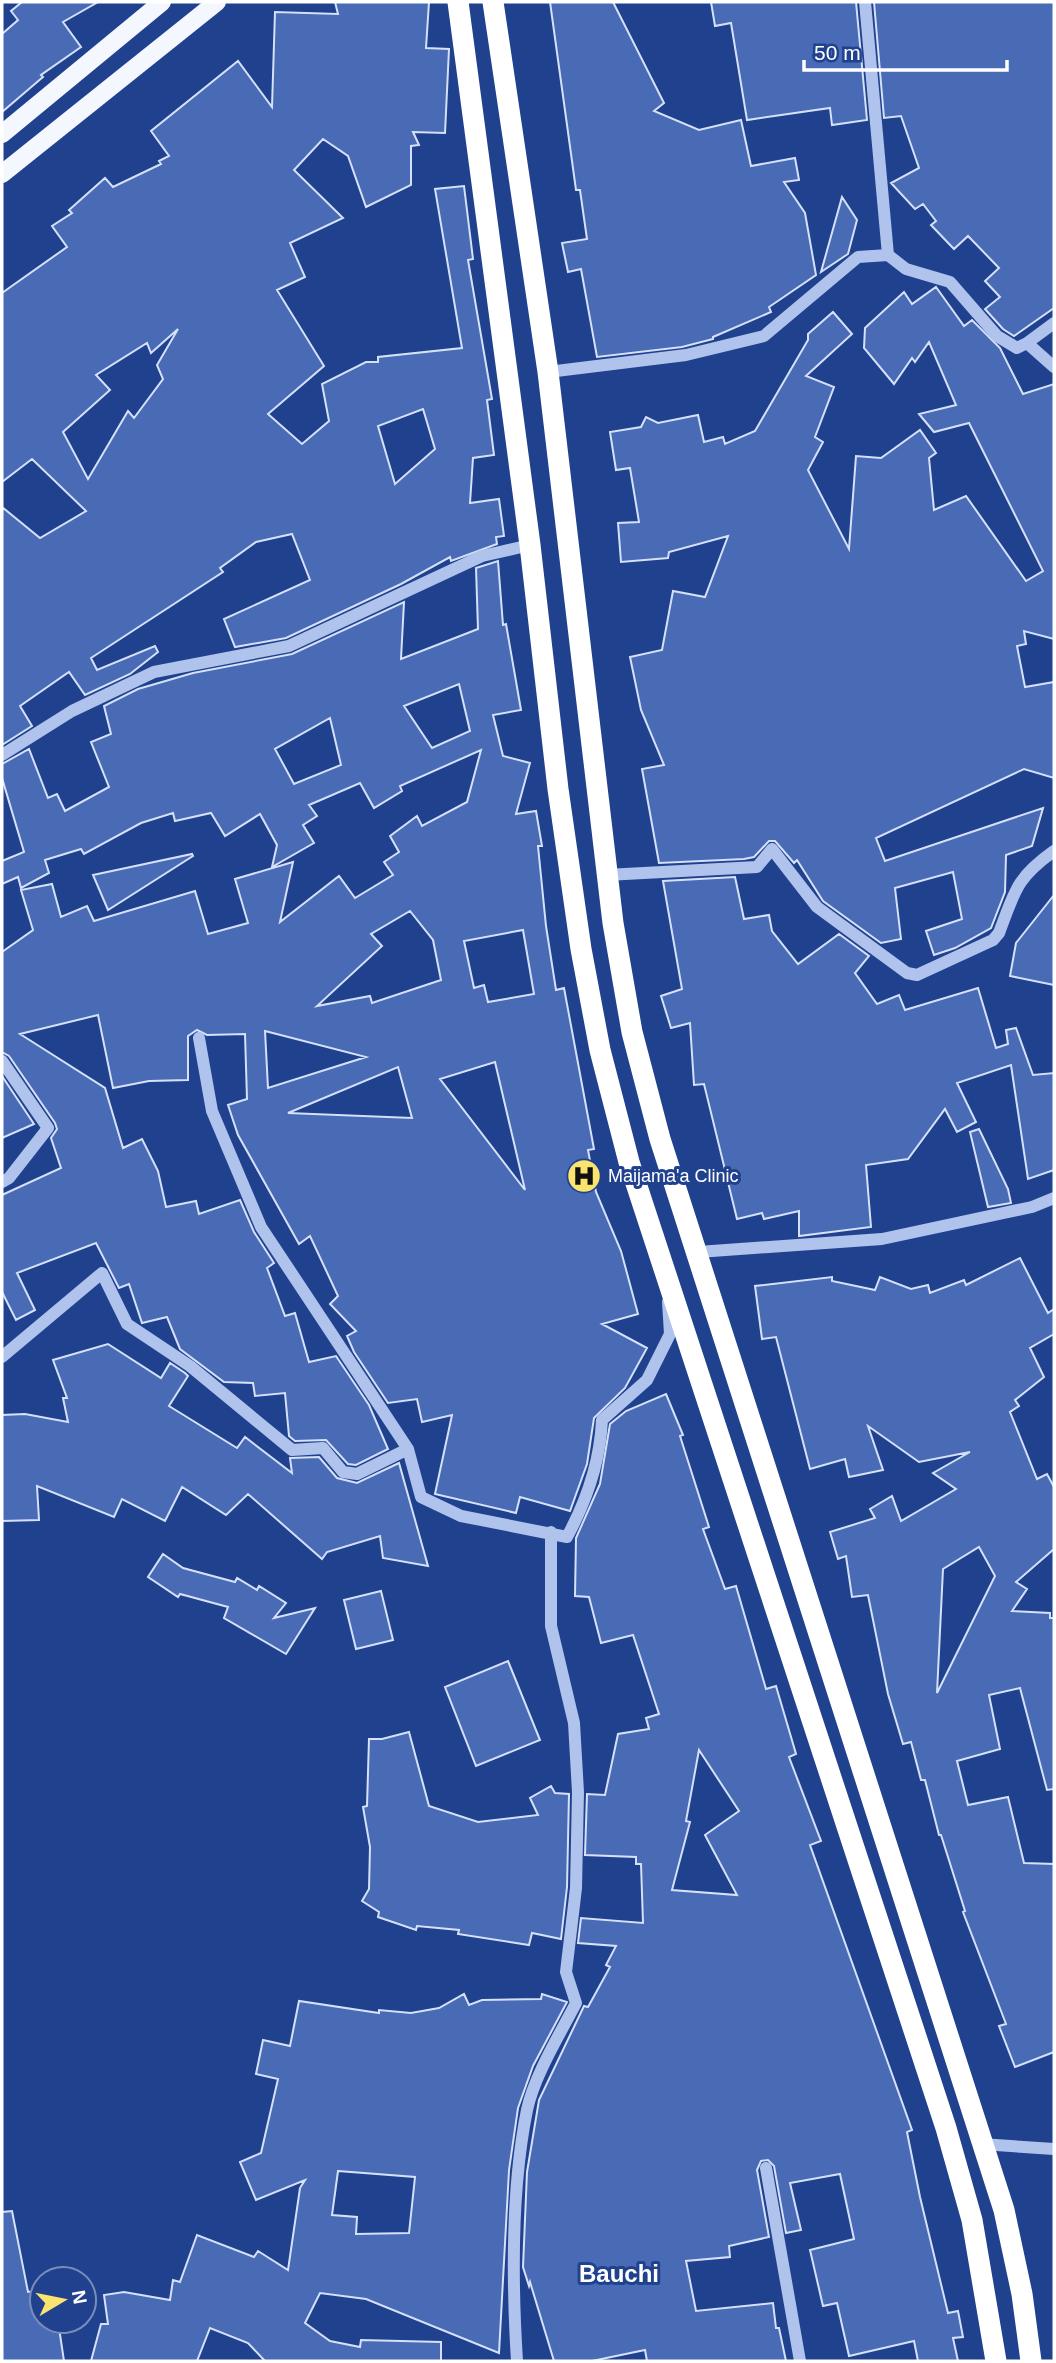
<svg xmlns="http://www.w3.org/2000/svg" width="1056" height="2363" font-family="Arial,sans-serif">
<rect width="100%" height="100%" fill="#20418e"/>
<path fill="#496ab5" stroke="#d5e0f9" stroke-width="2" fill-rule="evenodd" d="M22,2H98L63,22L81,47L41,75L43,77L2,112V34L18,20L11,11Z
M335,2H429L426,48L449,49L445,133L413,132L419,145L411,146V185L366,207L348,156L323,139L294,170L343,218L290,243L305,277L277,290L324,366L268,414L302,444L329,421L322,384L366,362H378V357L462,348L435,189L464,186L473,259L468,260L492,399L487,400L494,455L473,458L470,503L499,499L504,536L496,537L497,544L451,561L450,557L401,584L286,638L235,647L224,619L310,580L292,534L256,542L220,568L223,572L91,658L97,670L155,646L158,652L130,674L85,695L69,672L20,706L32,726L2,745V507L40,538L86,511L32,459L2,482V293L67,247L52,226L72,213L69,210L105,178L113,187L161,164L159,161L169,156L151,131L238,61L272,107L275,12L338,14ZM178,329L157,365L163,379L134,418L128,411L88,479L63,432L110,390L96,375L147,343L151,353ZM423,409L435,449L395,484L378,426Z
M550,2H613L664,103L654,111L699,130L741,120L751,166L795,158L799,180L784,182L805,213L816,275L769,307L771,312L713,337V339L682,347L597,357L581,269L568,272L562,243L587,239L580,190H576Z
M711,2H856L867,120L832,125L830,108L747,120L731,23L715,26Z
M874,2H1054V308L1014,336L1003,329L985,309L1000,297L985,281L999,268L968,236L954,249L931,225L936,221L923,204L915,209L891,183L919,168L901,116L884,118Z
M842,197L857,220L848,254L821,272Z
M936,287L964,326L972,320L1000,348L1023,394L1054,384V639L1024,631L1026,644L1017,646L1025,687L1054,682V778L1024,769L876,838L885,861L1043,808L1032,846L1006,855L1005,892L991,928L955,948L934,955L926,931L962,919L953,872L895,888L901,939L881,943L823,901L797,860L794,863L775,841H769L754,857L744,859L659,863L642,769L664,765L641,710L630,657L662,650L673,591L705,597L728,536L669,552L668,558L621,562L618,523L639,522L630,468L616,470L610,432L641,427L646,417L658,423L698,415L704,442L723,437L725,444L755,431L808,340V334L833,312L852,334L806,376L834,387L815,437L823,442L808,470L849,549L856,456L881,458L920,430L936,453L929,458L934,510L966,496L1026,581L1043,571L969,423L934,432L919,414L956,405L929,342L915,362L912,358L894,384L864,348L865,328L904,292L912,304Z
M498,561L503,625L506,624L521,710L493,715L503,756L530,763L516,814L536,811L542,846H538L546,926L556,990L564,988L594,1149L588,1150L596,1192L621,1251L638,1314L602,1324L647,1348L625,1388L594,1418L587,1464L570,1511L520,1497L516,1513L435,1494L452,1415L422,1422L417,1399L388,1403L354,1352L347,1336L356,1331L330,1304L338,1296L310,1236L299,1244L238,1135L228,1105L247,1099L245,1034L207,1035L197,1030L188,1036V1080L149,1081L113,1088L98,1015L20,1034L105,1088L123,1148L142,1139L158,1171L166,1207L196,1201L199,1214L240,1200L254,1232L274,1263L267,1268L285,1316L295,1313L309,1362L336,1356L369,1405L388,1449L356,1465L348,1464L326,1440L295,1441L289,1436L285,1393L255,1396L253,1383L224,1382L180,1349L167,1317L142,1323L129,1284L119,1288L96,1243L17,1273L35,1310L16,1320L2,1292V1195L61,1168L51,1138L57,1129L55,1123L9,1056L2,1052V952L33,930L21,890L52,884L61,917L87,906L94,921L195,891L208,934L248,923L235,879L293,862L280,922L339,876L355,898L393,875L384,862L399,852L390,836L417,816L422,826L467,802L481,750L400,786L402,791L374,808L360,783L309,805L317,816L303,825L314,843L272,867L277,845L260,814L225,836L211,813L175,821L173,813L141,823L84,854L81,849L45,860L49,873L21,888L18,877L2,884V861L24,852L2,778V764L29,749L48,798L57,794L65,811L109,787L91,742L111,734L104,706L138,689L193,673L292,654L404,602L401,659L478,629L476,568ZM459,684L470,731L432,748L404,706ZM330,718L341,765L294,784L275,749ZM410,911L433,940L441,980L372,1003L370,996L317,1006L382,946L371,934ZM523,930L534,994L488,1002L484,985L474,988L464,941ZM265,1031L366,1057L268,1088ZM495,1062L525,1190L440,1079ZM398,1067L412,1118L288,1113Z
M192,854L193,856L108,910L93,875Z
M735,877L744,919L769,915L772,931L798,964L839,934L869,956L855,973L877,1004L899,995L905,1010L978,988L996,1048L1008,1044L1006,1030L1016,1028L1033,1075L1054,1073V1170L1028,1179L1011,1065L957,1083L976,1122L957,1132L945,1109L908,1159L866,1165L871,1227L799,1236V1211L764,1219L762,1213L737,1219L704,1084L694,1085L690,1023L671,1028L661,996L682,989L663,881Z
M1054,895V985L1010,976L1016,943Z
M2,1076L34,1124L2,1138Z
M979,1129L1008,1189L1011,1203L988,1207L970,1132Z
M1020,1258L1048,1313L1054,1309V1334L1030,1348L1044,1377L1015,1400L1019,1406L1010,1412L1037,1479L1047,1474L1054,1487V1549L1016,1582L1027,1589L1012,1611L1050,1613V1618H1054V1789L1047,1790L1020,1688L989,1695L1000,1749L957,1761L968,1805L1008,1797L1024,1863L1054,1864V2052L1015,2067L999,2026L1006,2024L963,1912L965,1911L941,1835H939L925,1780H921L911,1742L903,1744L888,1694L868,1595L852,1597L846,1556L838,1559L830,1532L875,1518L870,1509L892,1496L901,1521L956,1489L933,1473L970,1452L919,1462L868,1426L883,1470L849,1477L845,1459L810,1469L776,1337L762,1339L755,1286L832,1277V1281L875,1290L880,1277L911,1289L928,1285L930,1293L964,1280L966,1285ZM979,1547L995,1576L937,1693L943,1569Z
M108,1344L161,1378L170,1363L185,1373L188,1376L169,1406L237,1448L245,1437L292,1473L290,1458L319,1457L337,1478L357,1483L399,1463L428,1566L383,1558L380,1536L327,1552L322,1559L248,1494L226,1515L182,1487L165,1521L122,1499L114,1517L37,1486L39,1520L2,1521V1415L25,1414L68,1422L63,1398H67L53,1360Z
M666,1394L683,1435L680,1436L709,1527L703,1529L725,1589L736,1586L766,1689L776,1686L796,1754L789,1757L821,1841L810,1845L912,2130L907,2132L920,2197L948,2313L958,2311L963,2337L953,2338L958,2361H918L914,2341L849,2356L837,2303L823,2306L810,2250L854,2239L840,2174L790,2183L801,2230L786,2233L774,2166L768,2160L761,2161L757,2170L769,2237L729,2246L730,2257L686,2261L696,2311L773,2303L776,2328H779L786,2361H647L645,2350L592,2361H554L530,2282L529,2286L523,2267L527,2172L539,2100L584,2006L588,2007L610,1967L606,1965L616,1946L578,1943L581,1918L643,1923L641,1864H636V1857L585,1855L587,1794L605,1795L618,1734L649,1729L646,1718L659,1714L633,1635L601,1643L589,1597L575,1596L576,1538L600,1484L610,1424L626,1411ZM699,1750L739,1811L705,1835L737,1895L672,1890L690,1822L686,1821Z
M163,1554L183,1568L235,1582L237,1578L257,1590L259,1586L286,1603L274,1618L315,1608L286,1654L224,1618L228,1607L180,1594L178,1597L148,1577Z
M381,1591L393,1640L356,1649L344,1600Z
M508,1661L540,1740L476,1766L445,1687Z
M409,1732L429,1806L478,1822L538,1815L530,1798L551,1786L555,1793L569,1794L567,1887L561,1939L532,1933L529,1945L458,1934L459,1930L417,1926L416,1930L378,1917L379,1912L362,1901L369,1889L370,1847L363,1807L367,1806L369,1739H382Z
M464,1994L469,2005L482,2000L541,1999L542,1994L567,2002L533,2066L518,2108L509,2170L499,2353L366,2299L320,2293L305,2323L330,2341L360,2347L361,2340L441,2342V2361H265L248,2343L210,2328L197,2361H91L101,2324H108L104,2295L124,2292L170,2300L173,2280L180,2282L197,2235L254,2257L258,2251L288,2270L300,2188L305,2180L256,2200L240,2162L261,2153L278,2079L256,2074L263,2040L290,2046L299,2001L379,2013V2010L411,2013L439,2008ZM338,2171L415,2177L409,2233L356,2234L357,2217L332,2215Z
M12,2211L28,2292L42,2290V2321H58L64,2361H2V2212Z"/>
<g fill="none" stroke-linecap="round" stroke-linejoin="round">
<path stroke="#afc3ec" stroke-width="12" d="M865,2L888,255
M1027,343L1054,323
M548,372L686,355L764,336L858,257L888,255L906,269L950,282L997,336L1017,348L1027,343L1054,367
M2,755L72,711L154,672L289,646L482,556L530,545
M606,875L757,867L772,849L817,907L907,973L917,975L993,940L999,933C1015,891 1016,878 1054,851
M199,1038L212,1111L261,1227L408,1449
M2,1061L48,1128L9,1178L2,1182
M698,1252L882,1239L1032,1207L1054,1198
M2,1357L102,1273L127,1324L190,1366L292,1450L323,1448L343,1472L357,1474L408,1449L421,1497L461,1516L567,1537C587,1500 600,1463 602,1420L647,1380L670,1334L668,1302
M981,2144L1054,2149
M766,2168L800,2361
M517,2361C512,2282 511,2189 527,2110C534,2076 560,2034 576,2003L566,1972L576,1888L578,1792L574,1723L551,1626V1532"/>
<path stroke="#f5f7ff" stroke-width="18" d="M2,134L162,2
M2,174L217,2"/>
<path stroke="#fff" stroke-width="21" d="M458,2L530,545L558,789L581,949L600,1050L629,1162L946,2128L972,2220L996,2361
M493,2L548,372L613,923L632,1032L660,1139L1004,2210L1022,2294L1031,2361"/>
</g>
<defs>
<g id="hospital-disc" transform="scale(1.75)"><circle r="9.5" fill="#f9e470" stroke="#20418e"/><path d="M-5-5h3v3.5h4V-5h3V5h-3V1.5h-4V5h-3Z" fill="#111"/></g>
</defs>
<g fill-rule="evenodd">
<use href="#hospital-disc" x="584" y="1176"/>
</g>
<g text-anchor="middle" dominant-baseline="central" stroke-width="6" stroke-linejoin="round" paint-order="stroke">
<g font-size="18" fill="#fff" stroke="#20418e" text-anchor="start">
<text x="608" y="1176">Maijama'a Clinic</text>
</g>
<g font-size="24" font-weight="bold" fill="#fff" stroke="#20418e">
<text x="619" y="2273">Bauchi</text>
</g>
</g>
<rect width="1056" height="2363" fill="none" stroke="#ffffff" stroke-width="7"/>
<g transform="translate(63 2300) rotate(80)"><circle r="33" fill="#20418e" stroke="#798dbb" stroke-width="2"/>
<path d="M0-5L12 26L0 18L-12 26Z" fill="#f9e470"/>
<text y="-10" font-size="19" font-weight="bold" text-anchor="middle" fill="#ffffff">N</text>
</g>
<path d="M804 60v10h203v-10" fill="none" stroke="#ffffff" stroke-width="3.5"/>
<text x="814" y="60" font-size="21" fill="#ffffff" stroke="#20418e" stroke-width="5" paint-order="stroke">50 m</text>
</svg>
